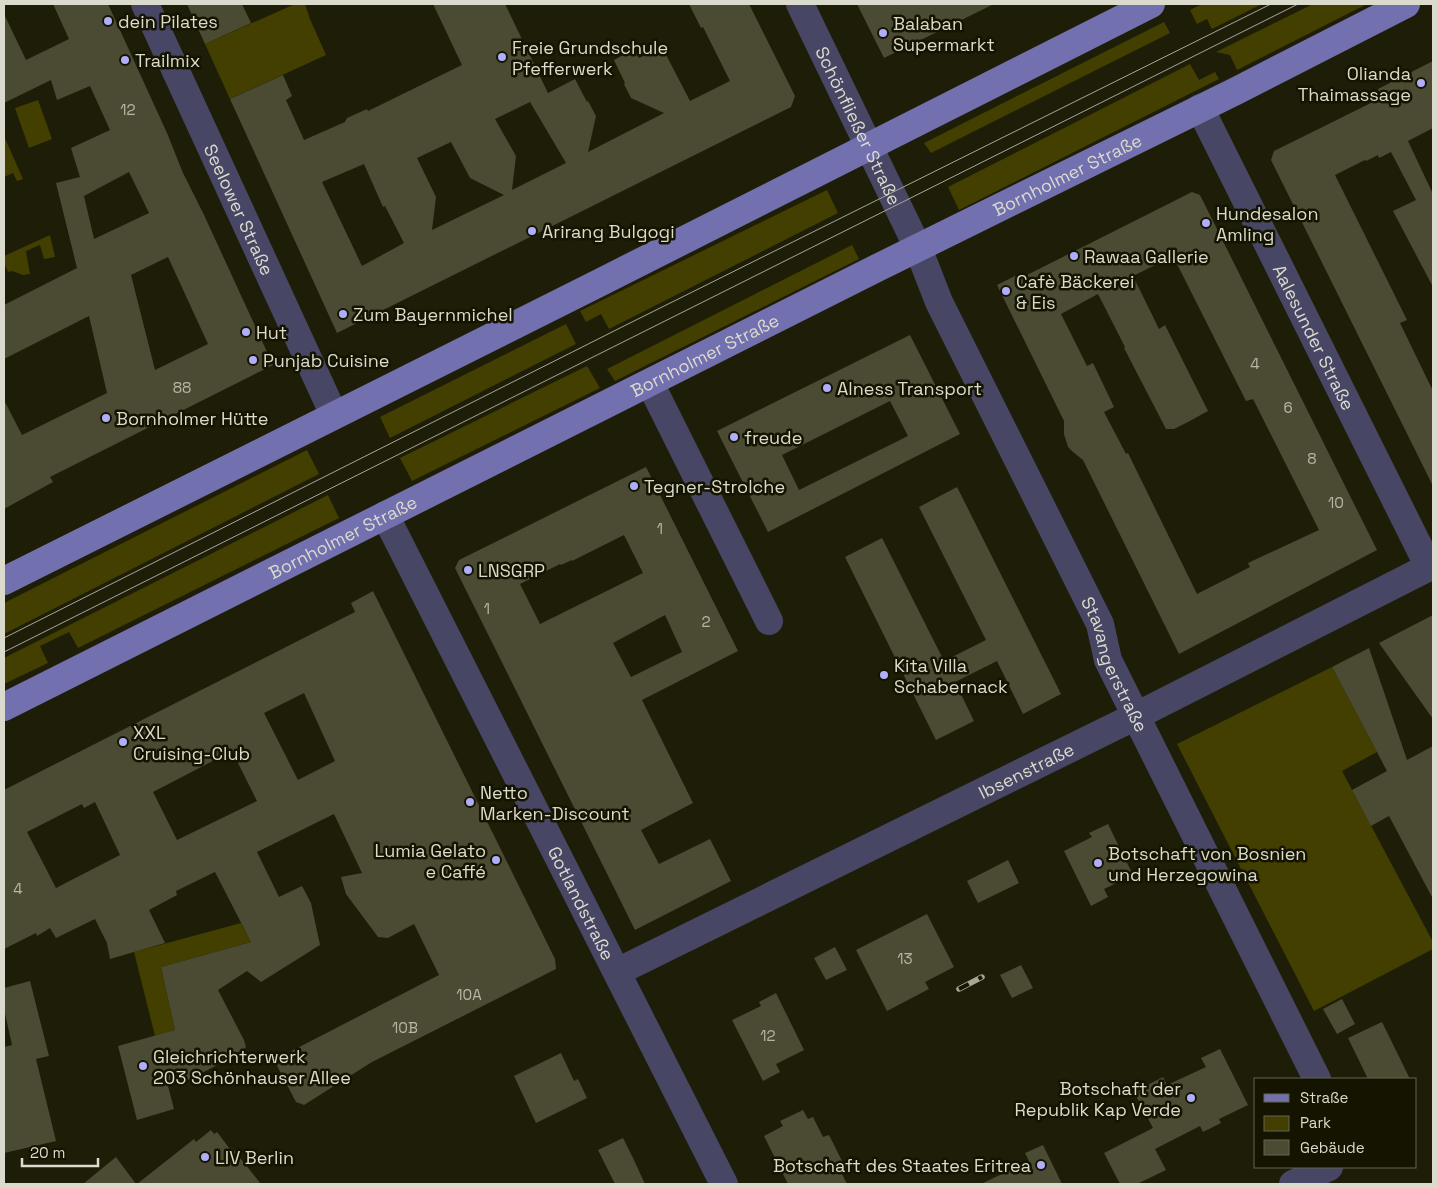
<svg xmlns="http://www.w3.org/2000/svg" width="1437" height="1188" font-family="'Space Grotesk',sans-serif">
<rect width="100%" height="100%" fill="#1e1d07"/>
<path fill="#423f00" d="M295,4L303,5L305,4L310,19L326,55L230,99L205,44Z
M1202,4H1262L1212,29L1207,19L1197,24L1190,10Z
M1313,4H1367L1237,70L1230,55L1216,52Z
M1164,22L1170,33L931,153L924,143Z
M1190,64L1199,80L1215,72L1219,79L959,210L948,187Z
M38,100L52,139L29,148L15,108Z
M4,136L23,179L17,181L13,173L4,177Z
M827,190L838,213L609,329L601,314L586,322L580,311Z
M50,235L55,257L44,259L40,245L26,251L30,274L23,275L12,271L8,272L4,263V256Z
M852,245L859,259L615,381L607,369Z
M566,324L576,344L390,438L380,417Z
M587,366L600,388L412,481L400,458Z
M307,450L319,474L4,634V603Z
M328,495L339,518L78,648L69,632L40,646L48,663L4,684V658Z
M1332,667L1377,752L1342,771L1433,942V949L1314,1011L1177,744Z
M241,923L251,942L161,967L175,1030L155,1036L134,952Z"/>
<path fill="#4b4b33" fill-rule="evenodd" d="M53,4H108L167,133L183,173L204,215L273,365L50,477L53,482L4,509V400L22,435L107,393L89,316L4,359V305L77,268L56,183L80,177L71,148L110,130L90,86L57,100L51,80L4,103V14L26,60L69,39ZM129,172L149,213L94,239L84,196ZM168,257L208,344L155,370L131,275Z
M187,4H242L251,23L205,44Z
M433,4H505L548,93L575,79L587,102L588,101L596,116L588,152L664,113L631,98L624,84L625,83L614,60L634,49L639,58L662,47L690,101L730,81L703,27L701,28L689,4H749L795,96L791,107L337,333L230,99L283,75L292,96L286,100L304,140L345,122L347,118L367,109L368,111L462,65ZM530,102L566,163L512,190L516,156L495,119ZM451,142L470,178L504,195L432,230L436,197L417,158ZM364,164L383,207L385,206L404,243L362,266L322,182Z
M857,4H994L884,58Z
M1433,61V128L1408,141L1432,192L1433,191V287L1393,211L1416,200L1391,152L1379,158L1378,155L1366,161L1365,160L1335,175L1407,320L1400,323L1433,391V486L1271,160L1274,151L1381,98L1378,89Z
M1192,192L1200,195L1377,550L1179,654L1083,460L1073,452L1068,447L1064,434V421L997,285L1021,273L1023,277ZM1173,256L1246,401L1253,399L1319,530L1248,563L1250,567L1197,594L1128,453L1126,454L1104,412L1114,407L1093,363L1087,366L1061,314L1098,294L1125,347L1124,348L1166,429H1174L1188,422L1208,411L1165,325L1159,329L1133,276Z
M910,335L960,434L768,532L717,431ZM890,401L908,436L799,490L782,455Z
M646,467L738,651L642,700L693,803L641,830L659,864L710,839L731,881L635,930L455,568L459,560ZM624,535L643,573L540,624L520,584L560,564L561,565L572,560V561ZM665,615L682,652L631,677L613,643Z
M957,487L1061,694L1023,714L997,661L955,682L974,721L936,740L845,557L882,538L944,661L986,640L919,507Z
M373,591L555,959L556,969L372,1062L304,1105L296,1102L274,1060L439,975L414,924L388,938L378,937L346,894L341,877L362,873L334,814L257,852L279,897L302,886L311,903L320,945L261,982L247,971L218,990L244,1040L246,1047L241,1053L188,1080L168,1086L174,1109L137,1120L118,1046L175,1030L161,967L251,942L215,872L176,891L177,895L149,910L165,943L110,959L107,943L95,919L56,938L50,928L37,936L36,933L4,949V790L355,612L351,603ZM304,693L335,761L298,780L264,713ZM232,751L257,801L177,840L153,792ZM95,802L120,855L56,888L27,832L82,804L84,808Z
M1433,615V719L1379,643Z
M1369,648L1407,760L1433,746V899L1389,816L1371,826L1352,790L1387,771L1332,667Z
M1108,824L1133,875L1104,889L1108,897L1091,906L1064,851L1092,837L1089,833Z
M1008,860L1019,883L978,903L967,881Z
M927,914L954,967L925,982L929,989L887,1011L856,950Z
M835,947L847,970L826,980L814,958Z
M1021,965L1033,988L1012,998L1000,975Z
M30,981L49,1056L36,1059L56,1141L4,1153V1047L12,1045L4,1009V988Z
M776,993L804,1050L776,1064L780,1072L763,1081L732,1020L761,1006L759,1002Z
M1342,999L1355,1024L1337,1034L1323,1009Z
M1382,1022L1410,1079H1368L1348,1038Z
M1220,1049L1248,1105L1219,1119L1221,1123L1203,1132L1200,1126L1155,1149L1166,1170L1137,1184H1120L1104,1153L1153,1128L1134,1092L1163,1077L1167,1085L1206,1067L1201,1058Z
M561,1053L574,1081L578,1079L587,1098L536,1123L514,1076Z
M803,1110L808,1119L813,1117L823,1137L829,1135L843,1163L838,1166L847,1184H788L764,1136L783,1126L780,1121Z
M211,1130L214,1134L217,1132L230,1149L232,1148L261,1184H137L194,1139L196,1142Z
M623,1138L633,1158L645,1184H615L598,1150Z
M1043,1145L1062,1184H981L1029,1161L1025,1153Z
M116,1157L136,1184H83Z"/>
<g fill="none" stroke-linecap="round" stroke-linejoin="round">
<g stroke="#474665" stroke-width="28">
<path id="s1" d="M145,4L334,415"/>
<path id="s2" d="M800,4L918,248L939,302L1100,624L1108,660L1317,1079"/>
<path id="s3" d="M1200,108L1429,567"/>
<path d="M650,383L769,621"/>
<path id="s4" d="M385,515L724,1184"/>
<path id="s5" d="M617,972L1136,716L1433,565"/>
<path d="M1293,1184L1329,1167"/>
</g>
<g stroke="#7270ae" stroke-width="28">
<path d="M4,581L601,282L1151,4"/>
<path id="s6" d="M4,707L877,268L1236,91L1406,4"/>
</g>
<path stroke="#a7a797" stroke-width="1" d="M4,638L624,326L1271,4
M4,652L1298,4"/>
<g stroke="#a7a797" stroke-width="5.5">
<path id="rail" d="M959,989L982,977"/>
</g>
<use href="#rail" stroke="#151401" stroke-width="4" stroke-dasharray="11" stroke-linecap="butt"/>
</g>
<g fill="#afaefa" stroke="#151401" stroke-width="2">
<circle cx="108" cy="21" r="5"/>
<circle cx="883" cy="33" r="5"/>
<circle cx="502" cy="57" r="5"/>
<circle cx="125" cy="60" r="5"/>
<circle cx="1421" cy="83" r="5"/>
<circle cx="1206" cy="223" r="5"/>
<circle cx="532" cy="231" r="5"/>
<circle cx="1074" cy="256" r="5"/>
<circle cx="1006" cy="291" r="5"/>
<circle cx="343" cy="314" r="5"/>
<circle cx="246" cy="332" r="5"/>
<circle cx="253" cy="360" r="5"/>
<circle cx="827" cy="388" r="5"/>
<circle cx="106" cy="418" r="5"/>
<circle cx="734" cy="437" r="5"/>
<circle cx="634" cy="486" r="5"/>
<circle cx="468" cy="570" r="5"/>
<circle cx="884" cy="675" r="5"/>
<circle cx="123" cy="742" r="5"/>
<circle cx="470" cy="802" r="5"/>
<circle cx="496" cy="860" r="5"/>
<circle cx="1098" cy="863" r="5"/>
<circle cx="143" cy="1066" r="5"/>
<circle cx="1191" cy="1098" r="5"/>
<circle cx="205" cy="1157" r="5"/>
<circle cx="1041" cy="1165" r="5"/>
</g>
<g text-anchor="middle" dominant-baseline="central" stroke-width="5" stroke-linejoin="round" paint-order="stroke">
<g font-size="15" fill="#b7b7a6">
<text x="128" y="109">12</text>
<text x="1255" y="363">4</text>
<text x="182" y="387">88</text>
<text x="1288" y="407">6</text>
<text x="1312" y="458">8</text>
<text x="1336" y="502">10</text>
<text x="660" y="528">1</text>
<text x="487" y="608">1</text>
<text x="706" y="621">2</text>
<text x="18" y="888">4</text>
<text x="905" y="958">13</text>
<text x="469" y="994">10A</text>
<text x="405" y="1027">10B</text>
<text x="768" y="1035">12</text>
</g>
<g font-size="18" fill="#dbdbcd" stroke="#151401" text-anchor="start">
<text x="118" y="21">dein Pilates</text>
<text x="893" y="23">Balaban<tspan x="893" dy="21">Supermarkt</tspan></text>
<text x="512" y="47">Freie Grundschule<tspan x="512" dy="21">Pfefferwerk</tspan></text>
<text x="135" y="60">Trailmix</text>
<text x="1411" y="73" text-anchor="end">Olianda<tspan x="1411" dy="21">Thaimassage</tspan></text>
<text x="1216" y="213">Hundesalon<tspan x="1216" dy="21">Amling</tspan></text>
<text x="542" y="231">Arirang Bulgogi</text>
<text x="1084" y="256">Rawaa Gallerie</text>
<text x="1016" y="281">Cafè Bäckerei<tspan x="1016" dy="21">&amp; Eis</tspan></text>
<text x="353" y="314">Zum Bayernmichel</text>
<text x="256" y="332">Hut</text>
<text x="263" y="360">Punjab Cuisine</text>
<text x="837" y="388">Alness Transport</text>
<text x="116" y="418">Bornholmer Hütte</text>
<text x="744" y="437">freude</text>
<text x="644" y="486">Tegner-Strolche</text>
<text x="478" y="570">LNSGRP</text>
<text x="894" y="665">Kita Villa<tspan x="894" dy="21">Schabernack</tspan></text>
<text x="133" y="732">XXL<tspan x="133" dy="21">Cruising-Club</tspan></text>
<text x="480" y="792">Netto<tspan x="480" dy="21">Marken-Discount</tspan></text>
<text x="486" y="850" text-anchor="end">Lumia Gelato<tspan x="486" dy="21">e Caffé</tspan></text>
<text x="1108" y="853">Botschaft von Bosnien<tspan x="1108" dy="21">und Herzegowina</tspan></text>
<text x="153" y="1056">Gleichrichterwerk<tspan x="153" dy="21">203 Schönhauser Allee</tspan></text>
<text x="1181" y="1088" text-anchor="end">Botschaft der<tspan x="1181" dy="21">Republik Kap Verde</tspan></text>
<text x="215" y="1157">LIV Berlin</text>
<text x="1031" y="1165" text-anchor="end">Botschaft des Staates Eritrea</text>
</g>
<g font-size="18" fill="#dbdbcd" stroke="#151401">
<text stroke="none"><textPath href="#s2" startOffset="135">Schönfließer Straße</textPath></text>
<text stroke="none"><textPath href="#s6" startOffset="1189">Bornholmer Straße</textPath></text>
<text stroke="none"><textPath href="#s1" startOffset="226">Seelower Straße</textPath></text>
<text stroke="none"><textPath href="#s3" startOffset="256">Aalesunder Straße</textPath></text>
<text stroke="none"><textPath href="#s6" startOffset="784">Bornholmer Straße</textPath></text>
<text stroke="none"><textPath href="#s6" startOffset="379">Bornholmer Straße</textPath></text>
<text stroke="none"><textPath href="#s2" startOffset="732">Stavangerstraße</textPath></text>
<text stroke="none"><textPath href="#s5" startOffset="456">Ibsenstraße</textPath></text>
<text stroke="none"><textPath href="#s4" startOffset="435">Gotlandstraße</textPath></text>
</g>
</g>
<rect width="1437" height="1188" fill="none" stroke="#dbdbcd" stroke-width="10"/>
<rect x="1254" y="1078" width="162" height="90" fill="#151401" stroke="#646453"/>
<rect x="1264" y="1094" width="25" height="8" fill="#7270ae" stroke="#646453"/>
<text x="1300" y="1103" font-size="15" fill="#dbdbcd">Straße</text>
<rect x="1264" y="1116" width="25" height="15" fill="#423f00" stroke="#646453"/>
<text x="1300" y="1128" font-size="15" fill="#dbdbcd">Park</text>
<rect x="1264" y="1140" width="25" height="15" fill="#4b4b33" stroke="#646453"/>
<text x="1300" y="1153" font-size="15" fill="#dbdbcd">Gebäude</text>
<path d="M22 1158v8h76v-8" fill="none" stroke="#dbdbcd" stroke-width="2.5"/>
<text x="30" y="1158" font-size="15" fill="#dbdbcd" stroke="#151401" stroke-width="4" paint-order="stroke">20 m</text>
</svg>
